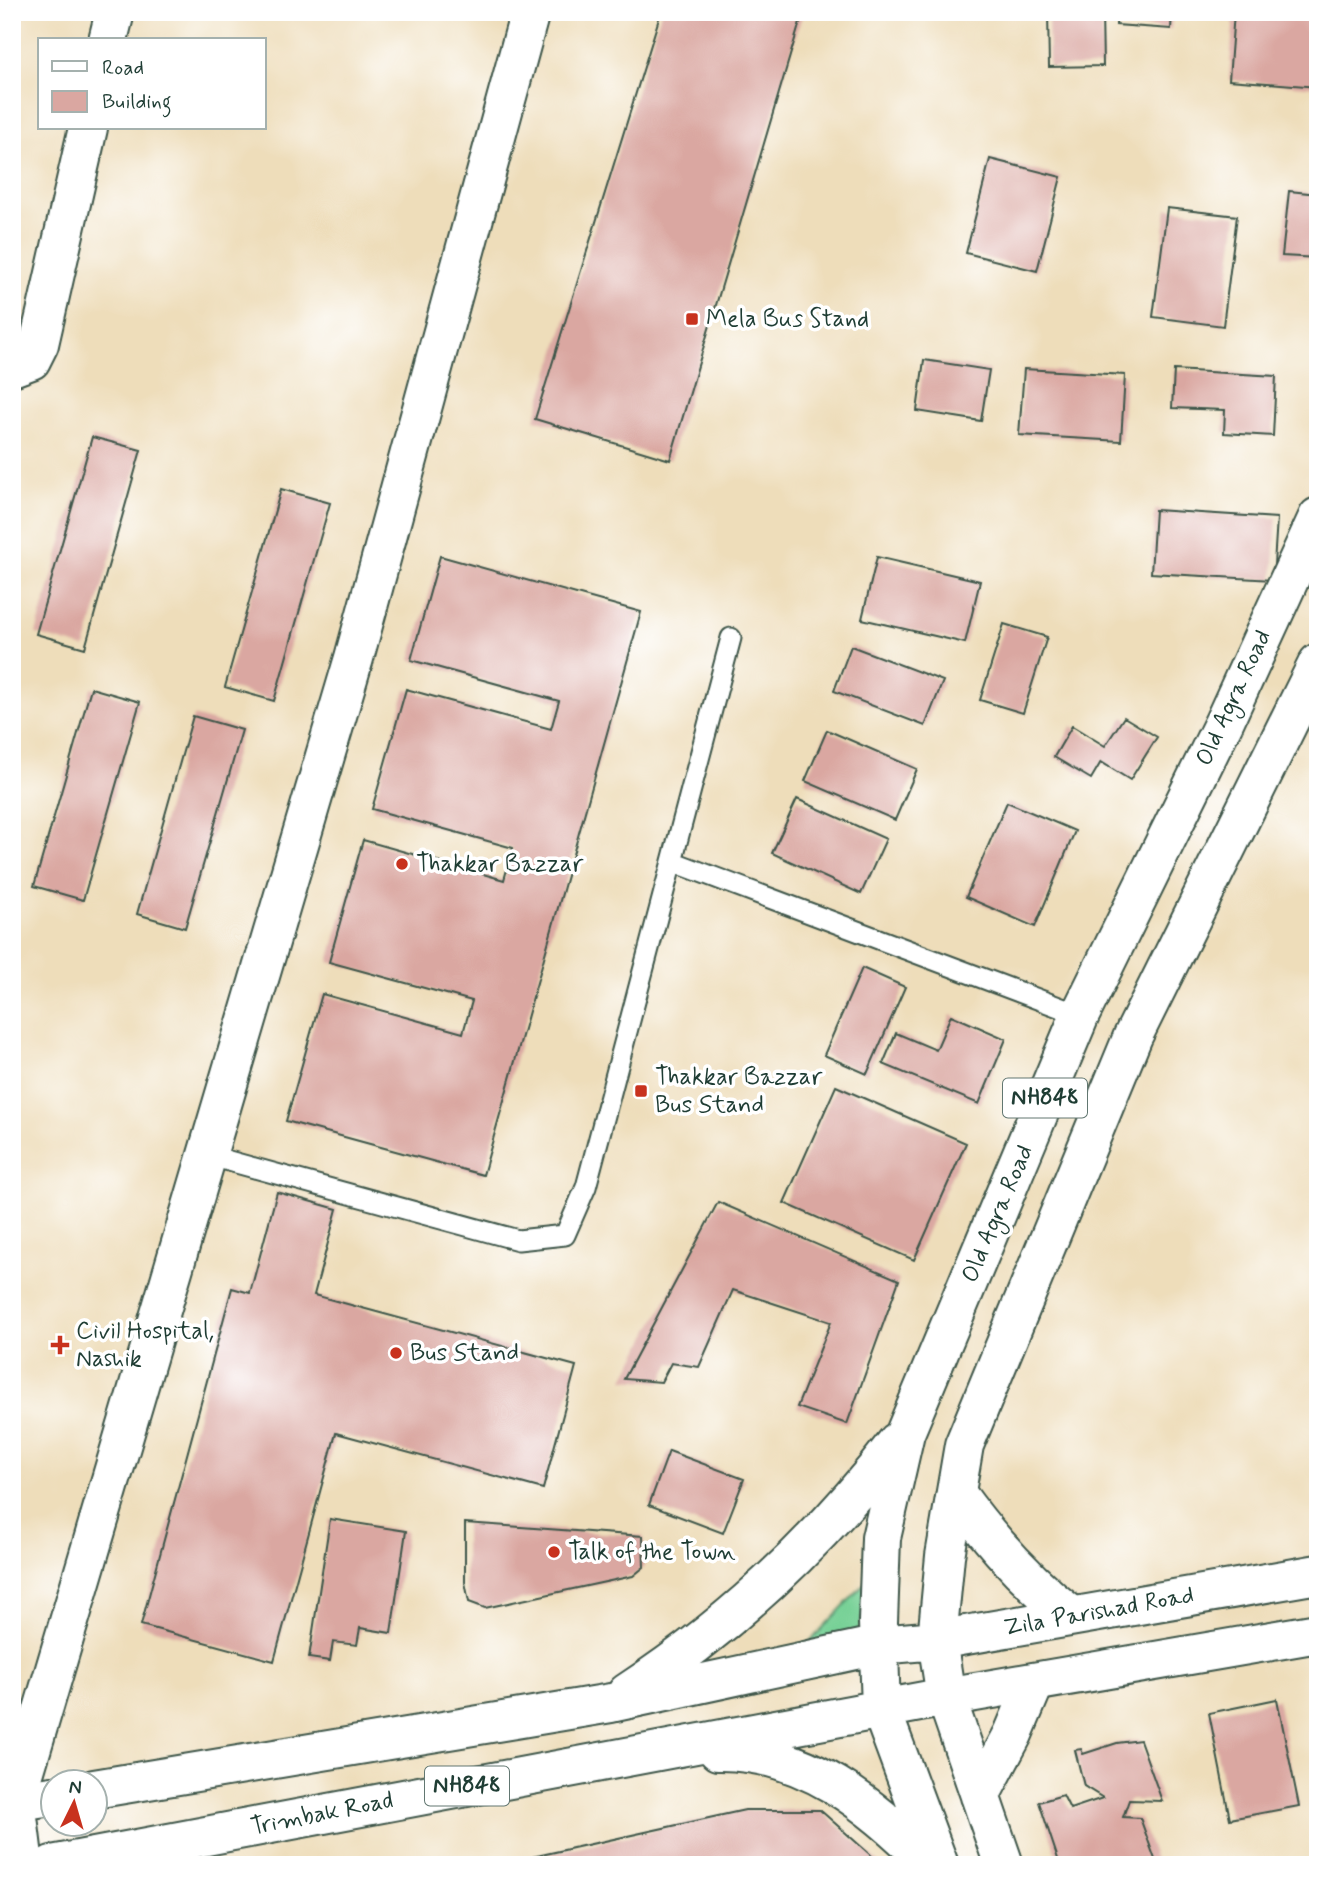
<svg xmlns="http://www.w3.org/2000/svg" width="1330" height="1877" font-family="Mynerve,sans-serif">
<rect width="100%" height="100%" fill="#fff"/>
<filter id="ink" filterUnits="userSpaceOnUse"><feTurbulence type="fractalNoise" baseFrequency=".0143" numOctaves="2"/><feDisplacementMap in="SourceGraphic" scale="14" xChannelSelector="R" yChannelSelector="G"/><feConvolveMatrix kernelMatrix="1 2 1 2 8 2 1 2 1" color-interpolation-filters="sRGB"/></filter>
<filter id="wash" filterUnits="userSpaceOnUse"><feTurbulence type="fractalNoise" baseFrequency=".00686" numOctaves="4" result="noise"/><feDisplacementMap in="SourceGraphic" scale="28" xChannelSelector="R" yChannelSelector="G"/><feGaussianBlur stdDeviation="1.57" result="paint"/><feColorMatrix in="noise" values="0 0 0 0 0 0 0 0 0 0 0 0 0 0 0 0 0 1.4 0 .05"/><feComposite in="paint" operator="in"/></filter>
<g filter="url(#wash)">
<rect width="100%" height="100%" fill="#eeddba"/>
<path fill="#78d197" stroke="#4c8766" stroke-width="2" d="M872,1576L856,1643L797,1655Z"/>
<g id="blocks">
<path fill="#daa7a1" d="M661,12H803L670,460L535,419Z
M1048,12H1102L1103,66L1049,67Z
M1117,12H1172L1171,29L1116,25Z
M1234,12H1318V87L1229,80Z
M990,159L1061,177L1037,271L966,253Z
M1289,191L1318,194V258L1282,256Z
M1167,208L1237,216L1223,326L1153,317Z
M12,269L21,270L17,292L12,291Z
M924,360L989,370L981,421L917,411Z
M1024,369L1125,375L1121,441L1019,435Z
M1174,370L1276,376L1273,436L1224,433L1225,410L1172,408Z
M92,437L141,450L85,648L36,634Z
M281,489L330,503L274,701L225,687Z
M1155,510L1277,518L1273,580L1151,573Z
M440,556L641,612L483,1175L286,1121L322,994L463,1033L472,1001L329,962L363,840L504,880L513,848L372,809L406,689L551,729L559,701L411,660Z
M877,557L980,581L965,643L862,619Z
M1004,624L1047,637L1023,713L980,700Z
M851,646L943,681L925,726L834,691Z
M91,688L140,702L83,900L34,886Z
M193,716L242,730L185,928L137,914Z
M1124,717L1157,737L1130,780L1101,762L1091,779L1054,757L1072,726L1105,746Z
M827,730L917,769L895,820L805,781Z
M797,799L886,839L861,894L772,853Z
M1007,802L1075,831L1035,927L966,897Z
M862,968L905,987L867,1074L824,1055Z
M951,1015L1006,1039L979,1104L883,1064L896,1033L936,1050Z
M836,1086L966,1143L914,1260L784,1203Z
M277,1192L337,1209L314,1295L576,1366L543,1489L336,1433L274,1661L141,1625L232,1288L250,1293Z
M718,1202L899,1280L847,1424L797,1407L831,1322L733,1290L699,1367L671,1363L661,1382L624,1379Z
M669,1451L744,1479L723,1533L649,1505Z
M330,1519L406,1531L391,1633L360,1628L357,1645L333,1642L330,1661L309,1658Z
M465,1523L643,1536L644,1567L633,1576L485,1608L469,1602L465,1582Z
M1277,1699L1299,1806L1230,1819L1209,1713Z
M1140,1740L1162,1801L1129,1800L1123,1817L1140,1818L1157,1865H1060L1039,1802L1063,1795L1070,1809L1103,1798L1084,1786L1075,1750L1081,1749L1083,1754L1117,1743Z
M745,1810H820L882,1865H496Z"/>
</g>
</g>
<g filter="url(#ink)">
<use href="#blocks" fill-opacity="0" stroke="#3e5548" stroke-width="2"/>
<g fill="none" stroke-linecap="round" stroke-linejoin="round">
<g stroke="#3e5548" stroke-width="23">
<path id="lane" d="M674,862L1080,1015
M207,1155L518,1240L565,1235L586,1187L731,638"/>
</g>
<g stroke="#3e5548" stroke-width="42">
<path id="street" d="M108,40L115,12
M12,367L31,360L39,344L88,128"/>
</g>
<g stroke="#3e5548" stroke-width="42">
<path id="secondary" d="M937,1640L1318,1574
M946,1697L1318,1633
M24,1865L16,1801L354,658L530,12"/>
</g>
<g stroke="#3e5548" stroke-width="42">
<path id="highway" d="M956,1493C990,1540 1026,1581 1072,1616
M627,1693C730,1626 822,1539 897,1442
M718,1751C805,1750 874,1806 932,1865
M94,1789L611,1703L879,1645L937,1640
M980,1796L1013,1734L1035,1682
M12,1802L52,1796
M52,1865L946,1697
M939,1865L881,1709L878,1622L881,1538L905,1433L1080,1015L1224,722L1318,517
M1004,1865L946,1697L937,1640L945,1556L964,1445L1133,1036L1318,663"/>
</g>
<use href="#lane" stroke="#fff" stroke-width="19"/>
<use href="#street" stroke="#fff" stroke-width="38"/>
<use href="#secondary" stroke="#fff" stroke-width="38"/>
<use href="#highway" stroke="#fff" stroke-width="38"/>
</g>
</g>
<g fill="#c8321e" stroke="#fff" stroke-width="2.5">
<rect x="685" y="312" width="14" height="14" rx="3.5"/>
<circle cx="402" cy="864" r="7"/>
<rect x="634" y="1084" width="14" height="14" rx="3.5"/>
<path d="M56.5 1334.5h7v7h7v7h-7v7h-7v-7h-7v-7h7z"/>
<circle cx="396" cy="1353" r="7"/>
<circle cx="554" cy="1552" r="7"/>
</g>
<g text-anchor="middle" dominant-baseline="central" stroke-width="7" stroke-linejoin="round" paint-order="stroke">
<g fill="#fff" stroke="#627771" stroke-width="2">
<rect x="1003" y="1078.5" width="84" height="39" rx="5"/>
<rect x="425" y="1766.5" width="84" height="39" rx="5"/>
</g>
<g font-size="23" font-weight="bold" fill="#1f3d34">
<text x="1045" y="1098">NH848</text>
<text x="467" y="1786">NH848</text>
</g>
<g font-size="24" fill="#1f3d34" stroke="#fff" text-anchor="start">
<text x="706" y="319">Mela Bus Stand</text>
<text x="416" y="864">Thakkar Bazzar</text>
<text x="655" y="1077">Thakkar Bazzar<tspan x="655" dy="28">Bus Stand</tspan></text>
<text x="76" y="1331">Civil Hospital,<tspan x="76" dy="28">Nashik</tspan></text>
<text x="410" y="1353">Bus Stand</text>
<text x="568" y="1552">Talk of the Town</text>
</g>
<g font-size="24" fill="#1f3d34" stroke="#fff">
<text transform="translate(1234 698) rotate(-65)">Old Agra Road</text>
<text transform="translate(998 1214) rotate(-67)">Old Agra Road</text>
<text transform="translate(1099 1612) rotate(-10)">Zila Parishad Road</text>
<text transform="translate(322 1814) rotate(-11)">Trimbak Road</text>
</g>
</g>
<rect width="1330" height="1877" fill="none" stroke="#fff" stroke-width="42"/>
<rect x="38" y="38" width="228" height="91" fill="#ffffff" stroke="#a5b1ae" stroke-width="2"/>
<rect x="52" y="61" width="35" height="10" fill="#ffffff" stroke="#a5b1ae" stroke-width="2"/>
<text x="102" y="74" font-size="21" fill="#1f3d34">Road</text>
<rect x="52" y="91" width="35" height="21" fill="#daa7a1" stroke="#a5b1ae" stroke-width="2"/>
<text x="102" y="108" font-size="21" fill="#1f3d34">Building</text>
<g transform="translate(74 1803) rotate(5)"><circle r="33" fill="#ffffff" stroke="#a5b1ae" stroke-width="2"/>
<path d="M0-5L12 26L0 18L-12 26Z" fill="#c8321e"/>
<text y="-10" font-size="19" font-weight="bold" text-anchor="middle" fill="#1f3d34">N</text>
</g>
</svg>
